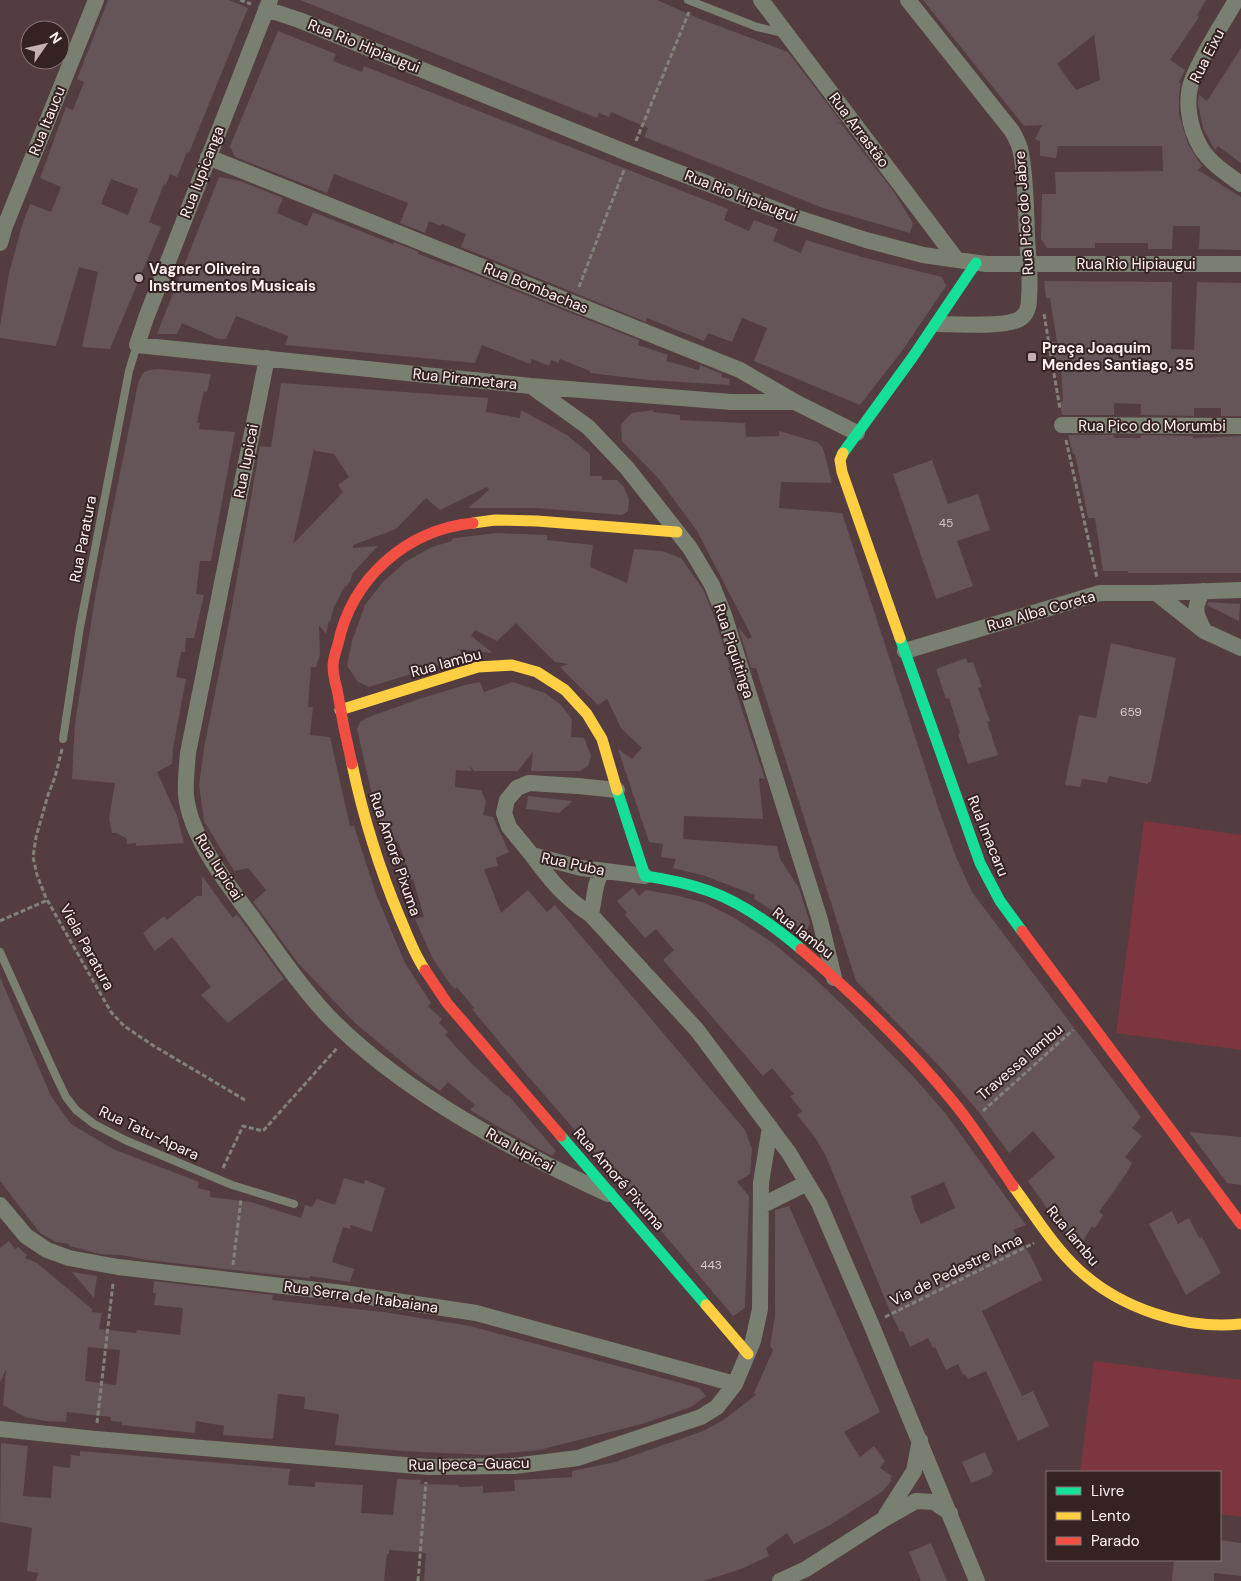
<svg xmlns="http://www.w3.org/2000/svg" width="1241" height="1581" font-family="'DM Sans',sans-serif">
<rect width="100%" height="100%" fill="#533d40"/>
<path fill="#7d353f" d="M1144,821L1241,835V1050L1116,1033Z
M1094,1361L1241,1380V1517L1220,1514V1472H1080Z"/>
<path fill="#655458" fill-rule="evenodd" d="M108,0H229L248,8L189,153L187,152L177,177L170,174L166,185L164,184L149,222L161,227L110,349L82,347L98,272L79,267L56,346L0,338V326L9,273L23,222L30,204L51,212L61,187L40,178L66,107L73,110L84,82L77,79ZM111,179L138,189L128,215L101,204Z
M300,0H657L700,19L788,52L842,123L835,122L842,124L846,130L894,192L913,223L910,233L823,208L644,137L648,128L611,112L609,117L599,113L597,118Z
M923,0H1206L1197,15L1199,17L1170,60L1185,70L1179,82L1181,84L1179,95V114L1188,144L1202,166L1198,170L1241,197V250L1199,249L1200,226H1173L1172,249H1148V243H1095V248H1047L1041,239L1042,194H1056L1055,172L1163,171L1162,146H1058L1056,158L1040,156V141L1035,139L1042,125L1024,126ZM1094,35L1100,80L1076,90L1057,64Z
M278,31L336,54L333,61L362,72L364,66L728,209L724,220L749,231L754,220L778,229L773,241L801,253L806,240L862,257L942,277L946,286L902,351L860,405L754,361L767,328L742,318L732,342L708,333L704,341L647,318L646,322L461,247L466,234L442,224L441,226L429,221L425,233L400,223L408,203L334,174L327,193L235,157L230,146Z
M1241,48V163L1218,146L1215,150L1213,147L1203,128L1198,104L1199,95L1207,101Z
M219,177L240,181L283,198L277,213L307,226L313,212L393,244L394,242L419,252L418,254L453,267V266L639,340L638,345L668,355L666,361L699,370L700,365L722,374L721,377L730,379L729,385L648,380L590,373V371L560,359L558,363L551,360L549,366L532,359L530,364L482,345L475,363L285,345L288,336L236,316L226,339H218L182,323L177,334H157Z
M1044,281L1172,282L1171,349L1194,350L1197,282L1241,283V416H1221V408H1194V416L1141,415V404L1114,403V415H1062L1060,402L1063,401L1061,365H1055L1052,342H1057L1050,298H1046Z
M158,369L211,374L207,392L204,391L197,422L200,423L199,429L235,432L211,561H200L196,594L204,595L194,638H186L185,652H181L176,677L186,679L173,749L172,764L157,772L177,816L184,843L136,846V843L127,844V839L117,833H112L109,819L115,783L72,779L75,723L96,592L137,389L139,380L144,372L150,370Z
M281,383L488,398L486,412L520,418L521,410L567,435L590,454V476H602V480H617L624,487L629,500L628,511L622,515L537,508H468L489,490L487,487L440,510L426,498L396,529L353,545V548L378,546L352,574L350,582L346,587L345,586L334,607L330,622L329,620L326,634L319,625L320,654L316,667H311L308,707H313L310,735L330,737L350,826H354L376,894L405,963L431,1003L428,1006L442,1019L439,1023L448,1032L445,1035L472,1064L507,1096L508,1095L556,1151L552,1156L509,1133L470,1110L475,1105L448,1082L440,1091L419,1076L355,1023L298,963L253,902L266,890L248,868L234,871L204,821L199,785L204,748L230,617L260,446L271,447ZM314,449L316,451L334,454L349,477L338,485L343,492L293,544Z
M653,410V412L680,415V420L745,423L746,437L779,436V431L817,442L823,448L832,483L781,482L779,508L842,513L939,810L956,857L972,892L1141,1117L1132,1128L1142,1136L1125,1157L1132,1163L1126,1174L1099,1212L1103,1215L1095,1228L1092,1226L1079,1248L1051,1214L1028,1181L1055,1157L1033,1131L1009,1153L978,1111L943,1070L856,981L768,705L756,668H751L738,627L748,639L752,637L697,531L658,478L622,441L621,425L624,421L632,413Z
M1068,435H1114V438H1141V435L1193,436V438L1241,436V573H1128V571H1103L1095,518H1088L1075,454H1073Z
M932,460L948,504L978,494L990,530L957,541L973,586L936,599L893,474Z
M496,533L547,535V540L593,545L590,567L627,583L634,549L662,551L681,558L703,589L715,618L730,667H728L765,779L759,778L763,819L684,816L683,839L777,846L780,859L799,888L810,923L806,932L754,899L755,895L705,876L673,868L676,859L661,857L663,844L649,842L618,749L632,759L642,748L621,728L607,699L598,705L560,667L568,664L555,662L516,623L497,641L475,630L471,636L493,653L457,649L470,656L369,687L358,682L347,666L352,641L365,605L382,583L405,562L432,547L452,541V539L455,538Z
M1208,602L1240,604L1239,621L1207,605Z
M1111,643L1176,658L1151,782H1148V784L1109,776L1107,783L1085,779H1082L1080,787L1065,785L1079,715L1096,718Z
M966,658L968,663L973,662L982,687L978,688L990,721L987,722L998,755L968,764L958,734L960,733L949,698L946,699L936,669Z
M480,682L484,692L513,682L545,693L560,704L572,719L571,737L584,738L591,756L588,766L580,771H531L533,752L518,771H474L469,765L472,771L456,770L455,787L481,790L486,802L483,815L493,817L509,852L496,858L498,866L484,869L501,913L528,890L547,912L555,905L745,1130L752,1149L750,1174L737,1182L749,1196L745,1308L733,1316L609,1169L525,1073L472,1009L474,1008L457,987L455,989L450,984L433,959L415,919L424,917L413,879L411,880L398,841H386L372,795L357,729L360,722L366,718L419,699L465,685Z
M528,796L573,801L559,813L526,809Z
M202,876L232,917L233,918L237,914L284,979L228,1023L201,995L211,987L172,937L155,951L143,933L164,916L167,920L197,896H202Z
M633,888L639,896L646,890L679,896L705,903L733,917L773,943L810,974L846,1008L912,1075L946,1114L1026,1225L1013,1230L1031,1256L1042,1280L982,1311L1022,1396L1033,1391L1049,1426L1018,1441L986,1371L968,1379L965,1374L963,1375L958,1364L946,1370L935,1347L933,1348L928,1338L910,1347L903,1331L900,1332L887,1304L825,1154L814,1136L797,1115L802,1111L790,1096L794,1094L772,1068L763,1076L663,960L674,950L656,929L645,938L625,915L627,913L617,901ZM944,1182L955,1208L921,1224L914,1209L911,1196Z
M0,977L51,1096L71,1124L113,1149L199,1182L198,1188L210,1191V1197L251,1202L301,1218L305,1205L312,1207L317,1199L335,1205L344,1178L364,1184L365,1180L385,1188L372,1232L351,1225L350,1229L343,1227L332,1262L354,1269L350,1282L310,1276V1278L277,1275L147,1260L121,1255L100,1254L69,1246V1244L56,1242L40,1233L0,1181Z
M1189,1132L1241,1137V1185L1227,1183Z
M789,1206L880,1412L844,1432L860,1457L874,1446L885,1461L880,1468L892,1476L890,1479L892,1480L883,1491L830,1525L794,1544L787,1533L766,1548L769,1556L741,1569L704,1581H424L426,1553L389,1550V1554H387L384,1581H36L38,1573L27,1571L32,1528L0,1522L1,1443L28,1446L23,1496L51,1498L53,1466L70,1468L71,1455L80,1456V1451L290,1469L288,1485L315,1487V1482L363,1485L361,1513L393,1515L397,1479L421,1480L420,1484L459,1485V1487L483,1486V1493L515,1491L514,1480L572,1477V1471L615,1462L703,1431L722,1421L756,1395L754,1393L773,1350L770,1346L775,1316V1210Z
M1172,1211L1178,1224L1189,1218L1199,1238L1202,1237L1221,1273L1186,1295L1149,1224Z
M9,1241L15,1249L18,1247L27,1255L25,1258L37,1263L92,1309V1312L102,1313L99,1329L136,1333L137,1330L180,1335L183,1308L154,1305L156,1293H153L154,1281L273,1295L272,1300L384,1312L470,1326L699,1388L706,1396L691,1407L642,1424L539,1450L487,1455L401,1451L335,1445L339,1414L304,1409L305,1397L278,1394L273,1439L223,1435L224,1426L196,1421L195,1433L121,1425L122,1422L111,1421V1417L67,1412L66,1422L45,1421L25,1417L3,1405L6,1370L0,1382V1248ZM88,1347L120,1350L116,1385L85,1381Z
M72,1272L97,1276L94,1298Z
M985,1452L993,1471L991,1475L971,1483L962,1462Z
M1220,1540L1241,1543V1576L1214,1573V1581H1172L1174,1560H1220Z
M931,1543L947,1581H921L909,1552Z"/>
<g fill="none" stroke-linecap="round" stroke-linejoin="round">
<path stroke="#828179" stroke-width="3" stroke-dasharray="5 2.5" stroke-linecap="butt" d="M240,0L251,4
M636,141L689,12
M579,287L624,170
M1044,314L1060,409
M1066,440L1097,578
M62,749L55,777L48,795L36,837L33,857L37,875L46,898L111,1012L124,1026L154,1046L245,1100
M0,921L48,900
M983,1111L1073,1030
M223,1168L243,1126L263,1131L338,1047
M233,1265L241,1199
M885,1317L1034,1243
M97,1423L113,1283
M418,1581L426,1482"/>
<path stroke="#797f71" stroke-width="8" d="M688,0L757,27L783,33
M63,739L80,627L129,371L137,345
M0,952L54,1072L66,1097L76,1110L94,1124L125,1140L232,1185L294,1204"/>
<path stroke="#797f71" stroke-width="16" d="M270,0L146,318L137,345L531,386L731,402H795
M761,0L957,260
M908,0L1012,131C1016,138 1020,145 1021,153C1026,180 1026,209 1027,237C1028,257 1031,277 1029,298C1029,305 1027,314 1021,318C1009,328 955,324 938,324
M1236,0C1222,25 1204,51 1193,78C1184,99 1189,128 1201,148C1210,163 1227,174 1241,184
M266,9L299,20L630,154L795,217L866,240L923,255L986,264H1241
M208,157L740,370L795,402L857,433
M0,243L5,226L96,0
M267,358L188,753C187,767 185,782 186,795C190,838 229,886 254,920C277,952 301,987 328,1016C403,1093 511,1149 608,1194
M531,386L588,427L627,468L690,548L712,585L724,615L820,920L834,978
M1062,425L1241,426
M1203,591C1193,608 1195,613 1204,630
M1156,593L1204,631L1241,648
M905,651L1100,593H1156L1241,590
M617,790L578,786L529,783L517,788L507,800L504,813L509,827L532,855L581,868L645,876
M532,855C551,881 564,897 591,915L697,1030L789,1153L819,1203L871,1324L977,1581
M591,915L596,886L601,871
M0,1205L26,1236L47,1250L69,1258L118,1267L343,1293L476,1313L735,1384
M761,1206L807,1183
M0,1429L96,1439L428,1467L514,1466L578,1458L701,1417L717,1407L735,1384L753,1341L760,1309L761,1183L770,1127
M886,1515L914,1471L920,1440
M780,1581L806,1569L884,1519L916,1501L934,1502L950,1513"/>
<path stroke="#16e098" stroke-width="11" d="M843,453L912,358L976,263
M900,638L980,863L1000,901L1022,931
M617,790L645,876C667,879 689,884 709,891C743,903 774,926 801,949
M561,1136L706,1305"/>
<path stroke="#ffcf43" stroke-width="11" d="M843,453L840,460L842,472L900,638
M473,523L495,520L537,521L677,532
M340,710L478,667L512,665L537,672L565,690L587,714L602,739L617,790
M352,764C363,816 379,868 400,918C408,936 414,954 425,970
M1013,1186C1034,1214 1053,1246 1079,1270C1120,1308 1185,1330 1241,1324
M706,1305L748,1354"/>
<path stroke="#f24e42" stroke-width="11" d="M352,764C346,739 341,714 337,689C335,682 333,673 333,666C333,659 336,651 338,644C352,578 406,530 473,523
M1022,931L1241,1224
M801,949C856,996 910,1048 955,1104C976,1130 994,1159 1013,1186
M425,970L447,1003L561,1136"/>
</g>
<g fill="#c3b1b3" stroke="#352324" stroke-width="2">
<circle cx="139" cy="278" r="5"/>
<rect x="1027" y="352" width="10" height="10" rx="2.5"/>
</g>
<g text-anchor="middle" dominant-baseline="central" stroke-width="4" stroke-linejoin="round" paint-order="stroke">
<g font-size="12" fill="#d8c9cb">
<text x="946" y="523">45</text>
<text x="1131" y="712">659</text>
<text x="711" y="1265">443</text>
</g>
<g font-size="15" fill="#fff0f1" stroke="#352324">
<text transform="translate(364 46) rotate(22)">Rua Rio Hipiaugui</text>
<text transform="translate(1207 56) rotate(-63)">Rua Eixu</text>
<text transform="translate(47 121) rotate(-68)">Rua Itaucu</text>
<text transform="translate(859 130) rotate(53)">Rua Arrastão</text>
<text transform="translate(202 172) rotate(-69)">Rua Iupicanga</text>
<text transform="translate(741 196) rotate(21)">Rua Rio Hipiaugui</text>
<text transform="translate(1024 213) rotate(-94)">Rua Pico do Jabre</text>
<text x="1136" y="264">Rua Rio Hipiaugui</text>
<text transform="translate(536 288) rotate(22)">Rua Bombachas</text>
<text transform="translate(465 379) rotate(6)">Rua Pirametara</text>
<text x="1152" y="426">Rua Pico do Morumbi</text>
<text transform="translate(246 461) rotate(-79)">Rua Iupicai</text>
<text transform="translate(83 539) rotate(-79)">Rua Paratura</text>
<text transform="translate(1041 611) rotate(-16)">Rua Alba Coreta</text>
<text transform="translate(734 651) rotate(72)">Rua Piquitinga</text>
<text transform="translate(446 663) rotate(-15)">Rua Iambu</text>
<text transform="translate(988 836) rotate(68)">Rua Imacaru</text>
<text transform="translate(395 854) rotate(71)">Rua Amoré Pixuma</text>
<text transform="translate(573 864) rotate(12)">Rua Puba</text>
<text transform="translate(219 867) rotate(58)">Rua Iupicai</text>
<text transform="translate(803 933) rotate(38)">Rua Iambu</text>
<text transform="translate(87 947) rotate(61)">Viela Paratura</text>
<text transform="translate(1020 1062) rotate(-41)">Travessa Iambu</text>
<text transform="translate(149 1133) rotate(25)">Rua Tatu-Apara</text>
<text transform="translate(520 1150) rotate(29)">Rua Iupicai</text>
<text transform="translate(619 1179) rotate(49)">Rua Amoré Pixuma</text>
<text transform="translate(1073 1236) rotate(50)">Rua Iambu</text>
<text transform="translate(956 1270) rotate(-26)">Via de Pedestre Ama</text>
<text transform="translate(361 1297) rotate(8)">Rua Serra de Itabaiana</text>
<text transform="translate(469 1464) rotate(-1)">Rua Ipeca-Guacu</text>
</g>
<g font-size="15" font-weight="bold" fill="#fff0f1" stroke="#352324" text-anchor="start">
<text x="149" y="269">Vagner Oliveira<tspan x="149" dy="17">Instrumentos Musicais</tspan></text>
<text x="1042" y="348">Praça Joaquim<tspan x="1042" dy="17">Mendes Santiago, 35</tspan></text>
</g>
</g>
<rect x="1046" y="1471" width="175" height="90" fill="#352324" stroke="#867576"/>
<rect x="1056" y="1487" width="25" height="8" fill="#16e098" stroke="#867576"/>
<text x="1091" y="1496" font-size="15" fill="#fff0f1">Livre</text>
<rect x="1056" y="1512" width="25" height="8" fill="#ffcf43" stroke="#867576"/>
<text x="1091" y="1521" font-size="15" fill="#fff0f1">Lento</text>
<rect x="1056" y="1537" width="25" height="8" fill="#f24e42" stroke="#867576"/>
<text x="1091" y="1546" font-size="15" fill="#fff0f1">Parado</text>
<g transform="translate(45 45) rotate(56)"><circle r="24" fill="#352324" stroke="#867576"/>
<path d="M0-4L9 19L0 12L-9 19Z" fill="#c3b1b3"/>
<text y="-8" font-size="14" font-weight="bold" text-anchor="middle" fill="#fff0f1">N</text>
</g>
</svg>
